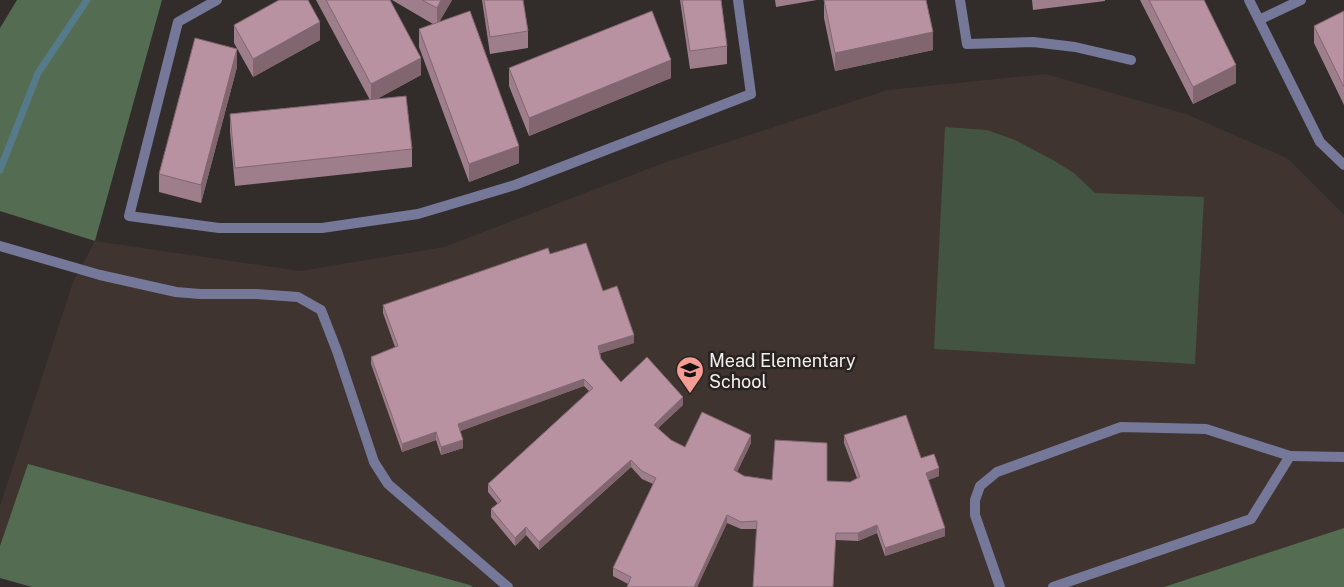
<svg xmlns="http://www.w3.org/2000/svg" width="1344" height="587" font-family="'Public Sans',sans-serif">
<rect width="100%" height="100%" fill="#322c2b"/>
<path fill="#3f342f" d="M1046,74L1186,114L1287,158L1344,215V556L1254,587H32L0,578V506L73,282L95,241L300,271L444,247L666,162L888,90Z"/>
<path fill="#435442" d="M945,127L987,130L1015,140L1053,160L1074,173L1095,193L1204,197L1195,364L934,349Z"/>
<path fill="#546c52" d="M17,0H162L95,241L0,211V28Z
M28,464L470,585L473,587H32L0,578V546Z
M1344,528V587H1164Z"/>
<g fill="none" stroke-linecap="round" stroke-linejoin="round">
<path stroke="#557b8b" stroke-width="7" d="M0,170L38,73L87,0"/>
<path stroke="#757898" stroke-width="10" d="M217,0L178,22L129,216L219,228H322L418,214L515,185L751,94L738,0
M960,0L967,44L1033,42L1075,47L1131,60
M1249,0L1320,142L1344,165
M1259,20L1301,0
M0,246L100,275L176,292L200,294H256L298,297L321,310L337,351L374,462L388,484L508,587
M1000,587L975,515V500L980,486L997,472L1121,427L1206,429L1290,456L1251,519L1053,587"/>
<path stroke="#757898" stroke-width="10" d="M1290,456L1344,457"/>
</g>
<path fill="#9e7e8a" d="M316,0H390L421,75L377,99L412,149V167L235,186L230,132V114L370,100Z
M392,0H452L439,22L519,163L469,182L419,47V29L433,24Z
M482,0H523L528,31V48L490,54Z
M680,0H721L727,46V64L690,69Z
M775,0H817L776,7Z
M824,0L933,50L835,71L824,18Z
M1032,0H1105V1L1033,10Z
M1140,0H1204L1236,83L1193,104Z
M1344,11V105L1314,43V26Z
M234,25L320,40L253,77L234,43Z
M237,67L201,203L159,192V174Z
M509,68L671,78L529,136L509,86Z
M550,254L603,291L634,343L600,353L601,359L621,382L683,405L658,428L671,440L685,447L751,443L737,472L744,476L772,480L850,482L857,478L844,443V435L921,458L939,476L928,480L945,536L885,556L877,533L858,541L836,540L757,529H741L727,523L697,587H627L628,584L613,576V568L653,484L642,479L631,467L539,550L526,535L515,546L491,517V509L498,504L488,492V484L589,391L584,386L460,431L463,448L441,455L436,440L402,452L371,364V357L395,347L383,313V305Z"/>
<path fill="#816670" d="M441,0H452L437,26V8Z
M320,22V40L253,77V59Z
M933,32V50L835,71V53Z
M237,49V67L201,203V185Z
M421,58V75L371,102V84Z
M671,60V78L529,136V118Z
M1236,65V83L1193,104V87Z
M519,146V163L469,182V164Z
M634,335V343L598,354V346Z
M584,379V386L458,432V424Z
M683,397V405L654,432V425Z
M436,432V440L402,452V444Z
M751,435V443L734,478V470Z
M463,440V448L441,455V447Z
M631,460V467L539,550V542Z
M939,468V476L926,481V473Z
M727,515V523L697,587H694Z
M877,525V533L858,541V533Z
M526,527V535L515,546V538Z
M945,528V536L885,556V548Z"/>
<path fill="#b892a0" stroke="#816670" d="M279,0H308L320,22L253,59L234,25Z
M326,0H390L421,58L371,84Z
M422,0H441L437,8Z
M484,0H523L528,31L490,37Z
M682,0H721L727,46L690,51Z
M824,0H926L933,32L835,53Z
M1149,0H1204L1236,65L1193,87Z
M470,11L519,146L469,164L419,29Z
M652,11L671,60L529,118L509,68Z
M1344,11V87L1314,26Z
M195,38L237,49L201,185L159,174Z
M406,96L412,149L235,168L230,114Z
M586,243L603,291L617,286L634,335L598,346L601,359L621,382L647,357L683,397L654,425L671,440L685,447L702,412L751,435L734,470L744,476L772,480L775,440L827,443V481L850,482L860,477L844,435L906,415L921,458L934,454L939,468L926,473L945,528L885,548L877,525L858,533H836L833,587H753L757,521L741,522L727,515L694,587H627L631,577L613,568L656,478L642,471L631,460L539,542L526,527L515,538L491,509L501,501L488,484L593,388L584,379L458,424L463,440L441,447L436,432L402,444L371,357L398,346L383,305L548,248L550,254Z"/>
<defs>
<g id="school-pin" transform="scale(1.4375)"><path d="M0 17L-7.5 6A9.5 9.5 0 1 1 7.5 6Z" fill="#f59c94" stroke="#282321"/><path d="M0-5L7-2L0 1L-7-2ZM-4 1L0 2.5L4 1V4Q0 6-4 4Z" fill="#111"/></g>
</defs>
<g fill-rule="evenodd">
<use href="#school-pin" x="690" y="370"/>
</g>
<g text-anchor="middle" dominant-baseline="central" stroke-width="5" stroke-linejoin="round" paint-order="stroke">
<g font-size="18" fill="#f2eeed" stroke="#282321" text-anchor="start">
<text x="709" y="360">Mead Elementary<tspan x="709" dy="21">School</tspan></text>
</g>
</g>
</svg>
